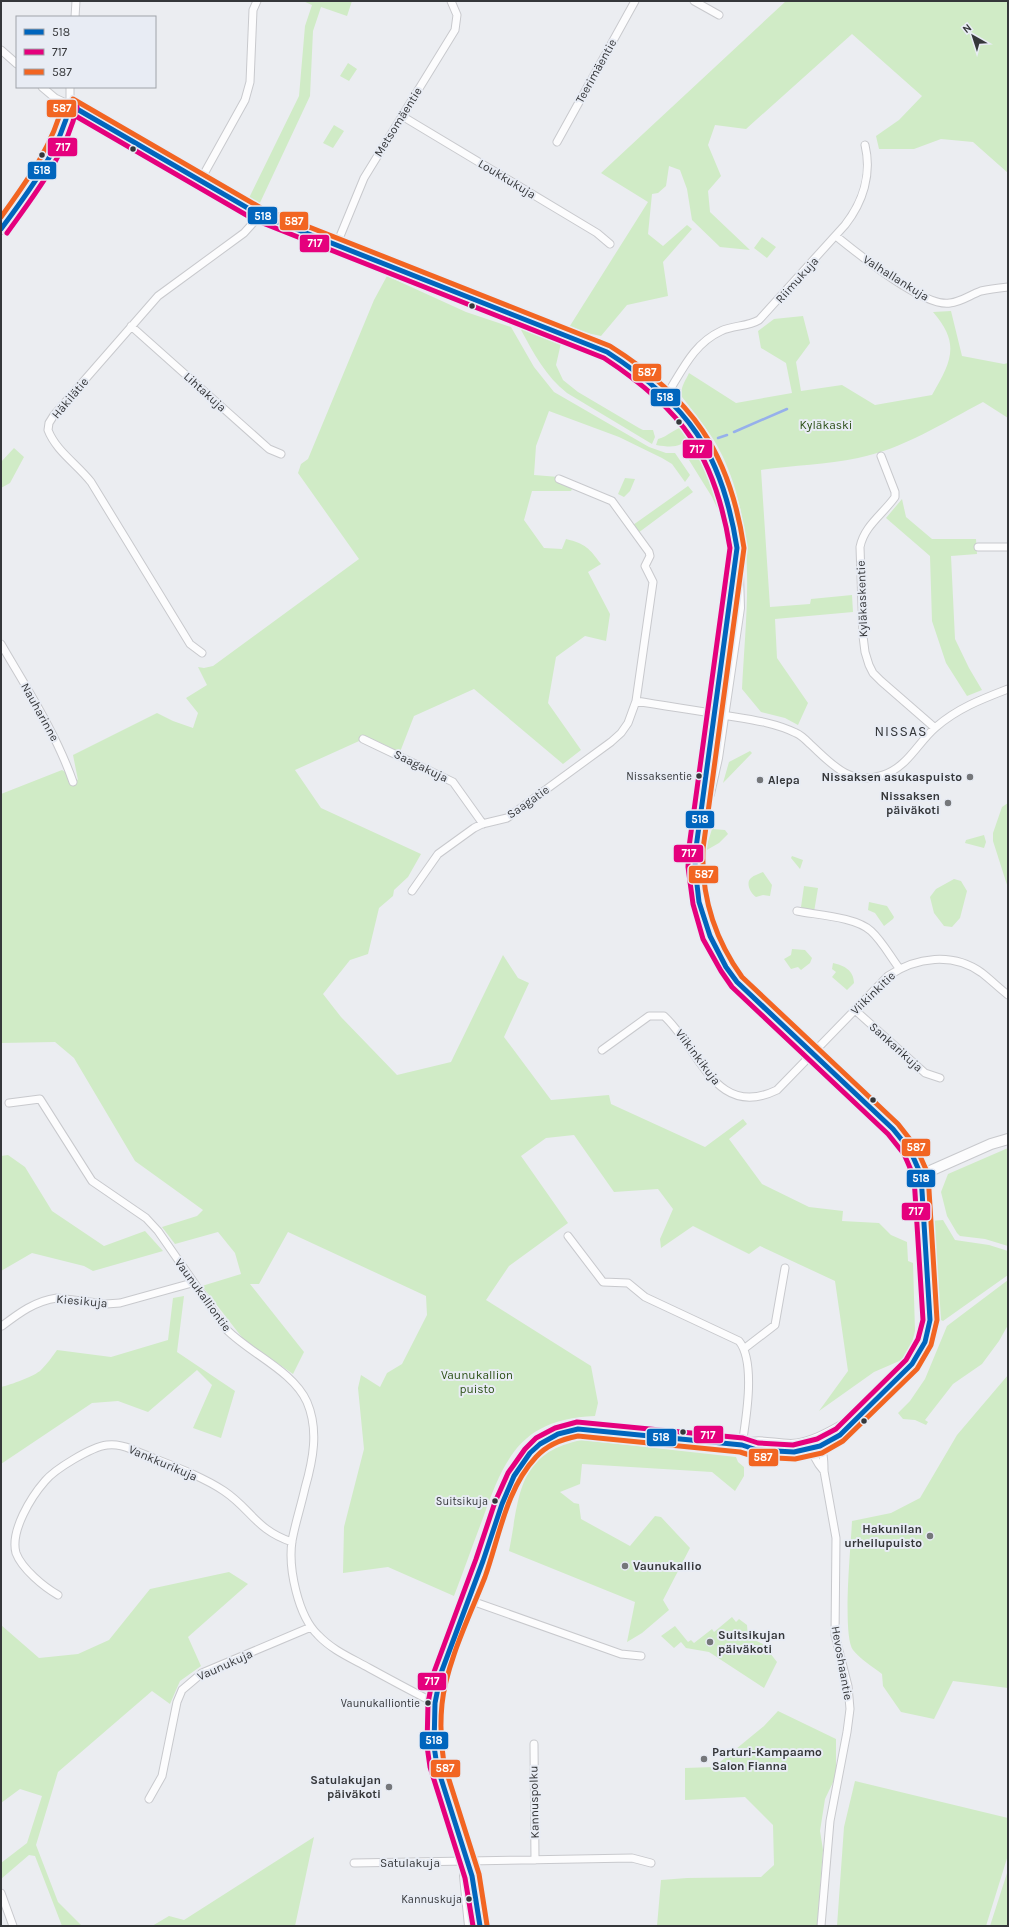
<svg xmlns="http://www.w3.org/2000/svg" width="1009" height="1927" font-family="Karla,sans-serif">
<rect width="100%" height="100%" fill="#ebedf1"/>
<path fill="#d0ebc6" d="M303,1H352L347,16L321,7L313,31L310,96L258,207L247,202L299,96L305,26L312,5Z
M786,1H1008V173L973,142L941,139L914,149H879L876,136L899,120L922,96L852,34L746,129L715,125L708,145L721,176L708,191L710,212L750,250L720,247L692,220L687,189L680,170L669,166L666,186L658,193L652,194L648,234L663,246L687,225L692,229L663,262L668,296L627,305L601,336L568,329L648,202L601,173Z
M348,63L357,69L349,81L340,76Z
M334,125L344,131L333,148L323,143Z
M762,237L776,247L767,258L754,248Z
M387,276L466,312L511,327L534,367L554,392L649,447L666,453H675L690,475L685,482L672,464L662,458L619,437L549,411L536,446L534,475L559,477L575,483L571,491H532L524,520L544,548L562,549L566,539C586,544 589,548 601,564L588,572L610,614L606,641L585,636L556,657L548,703L581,750L563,764L474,689L414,716L400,752L368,737L295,770L321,808L421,854L408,877L394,890L393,896L379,908L368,954L350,960L323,994L341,1017L397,1075L451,1062L503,955L518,978L529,983L504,1037L551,1100L609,1095L611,1104L705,1147L743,1119L747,1124L729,1139L762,1184L809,1207L843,1211L842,1221L879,1223L891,1235L907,1242L908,1261L913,1263L915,1331L912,1343L904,1359L874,1372L819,1411L848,1371L835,1281L760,1246L749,1254L693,1226L661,1248L660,1239L673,1209L658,1189L614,1192L574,1135L546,1138L521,1156L568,1223L509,1266L486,1300L591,1366L598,1403L595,1416C522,1419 505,1456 483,1518C473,1544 464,1570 454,1596L388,1567L343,1573L344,1527L364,1449L358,1388L361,1375L380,1387L387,1373L402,1364L427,1315L426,1296L288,1232L259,1284H250L304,1352L293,1374L244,1340L202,1286L241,1274L235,1253L218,1232L175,1244L162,1227L197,1216L203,1210L135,1161L74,1058L55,1042L1,1043V794L62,770L78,780L73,755L157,713L173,721L193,728L198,713L186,698L207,685L198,667L204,668L213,666L359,559L298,473L301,464L308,459L374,300Z
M951,311L962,356L1004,364L1008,363V418L983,402C943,423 903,449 858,458C826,465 793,465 761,470L770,607L810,604L811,599L852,595L853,612L775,619L777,658L808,703L798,725L785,718L761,712L742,689C746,609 758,530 722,455C712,434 696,415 682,397C680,387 685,382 689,373L736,403L792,393L786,363L761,348L758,331L774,319L803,316L810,343L796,362L801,391L842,385L875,405L932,395C951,362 961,344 933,312Z
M523,328L561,343L556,365L563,380L578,392L639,428L643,430H653L655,437L652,444L567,393C546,377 533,352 521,330Z
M685,426L694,437C678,447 675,448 656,445L658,439C669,436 673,429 685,426Z
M697,441C716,474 727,505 731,542H728L720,514L712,497L684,452L685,448Z
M14,448L24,457L10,483L1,488V462Z
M625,478L635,479L630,491L624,497L618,494Z
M688,486L693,492L638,533L633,525Z
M902,499L906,517L932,539H976L977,554L951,556L955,639L969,668L982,690L967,696L946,663L932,621L930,556L886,518Z
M750,751L752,753L723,783L729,762Z
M1008,803V888L993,841V833L1002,807Z
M712,829L725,830L728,834L719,843L705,851Z
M984,835L986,842L984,848L965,843L966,840Z
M792,856L803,860L800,869L791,858Z
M763,872L772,885L770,896L763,895L756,897C751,894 745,883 751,878C754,875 759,874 763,872Z
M954,879L961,881L967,891L960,918L952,927L944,926L934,913L930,897L936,889Z
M804,886L818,888L814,912L803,910L801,907Z
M869,902L887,906L894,917L893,919L884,926L875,913L868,910Z
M792,949L805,950L812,958L810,963L801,970L798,967L791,969L784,959L791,955Z
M833,963C843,965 854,970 854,983L847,990L832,977L836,972L832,969Z
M1008,1148V1246L985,1239L960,1236L957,1233L947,1216L941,1192L948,1174Z
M8,1155L25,1167L52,1211L104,1246L145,1231L163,1251L93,1271L84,1266L32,1253L1,1271V1156Z
M943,1220L955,1240L989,1245L1008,1251V1275L943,1321L941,1320L939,1308H936L930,1221Z
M1008,1280V1325L999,1341L982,1364L953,1384L925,1420L928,1422L926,1425L915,1420L903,1419L898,1413L910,1401L925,1379L947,1326Z
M184,1296L177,1352L235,1391L221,1438L193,1428L212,1385L197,1370L148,1412L118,1401L92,1403L1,1464V1387C10,1385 35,1376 41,1370C47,1364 52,1357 57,1350L111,1357L168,1340L173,1298Z
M1008,1375V1688L953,1681L934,1719L901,1712L883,1686L882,1674C873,1667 860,1659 853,1650C842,1635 851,1544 852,1521L891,1513L920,1498L957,1435Z
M582,1440L736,1457L738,1462L744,1467V1476L735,1491L712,1472L582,1464L580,1484L560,1492L574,1503L579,1504L581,1519L630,1546L655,1516L661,1517L690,1548L663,1600L669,1610L642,1633L627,1642L635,1602L509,1551C520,1497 516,1453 582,1440Z
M229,1572L248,1584L188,1637L201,1666L180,1681L170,1704L152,1691L58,1772L36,1845L58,1902L82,1926H62L35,1856L29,1855L1,1879V1863L27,1843L42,1796L20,1789L1,1803V1625L39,1658L78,1654L109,1640L150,1589Z
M732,1617L736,1622L739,1619L747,1625L748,1637L763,1644L777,1662L764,1688L709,1652L686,1648L681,1642L674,1648L661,1636L675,1626L688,1642L691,1640L694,1643L712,1629L714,1632Z
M778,1711L836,1739V1776L825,1799L820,1831L823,1850L817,1926H657L661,1880L687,1878L761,1877L774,1865L773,1825L745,1797L685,1800V1768L714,1767L764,1726Z
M855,1781L1008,1818V1855L986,1926H837L844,1827Z
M314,1837L295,1926H152L169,1916L184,1920Z
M1008,1870V1926H990Z"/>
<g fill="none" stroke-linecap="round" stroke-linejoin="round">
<path stroke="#96b0eb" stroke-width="2.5" d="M734,432L787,409
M718,438L727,435"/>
<g stroke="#c8c9cd" stroke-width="9">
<path id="street" d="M694,1L719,15
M75,17L76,1
M1,50L17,64
M42,87L55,98L70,105V87
M402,116L597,233L610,244
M557,142L635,1
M200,181L245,100L250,82L253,10L257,1
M836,236C857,253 924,308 950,303C961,302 970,295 981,291C990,289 999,288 1008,287
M336,246L364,178L455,30L457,15L451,1
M131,326L269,449L281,454
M666,396C682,371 693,344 721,331C733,325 747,327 759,320L845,225C863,202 872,174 865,145
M881,456L895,492V497C883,514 864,526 860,547L863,636L865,652L869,665L873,673L881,681L935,728
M978,547H1008
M1,644C27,689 56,733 73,782
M202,653L190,644L91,482C77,464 56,451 48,430L49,423L54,415L158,296L244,233L253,223L258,214
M636,701C665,706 694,710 723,715C747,719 774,722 796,733C801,735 806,740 810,744C833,765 849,786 883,775C908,767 918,742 936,727C958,708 982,699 1008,689
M363,739L453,782L483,824
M412,891L438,854L474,828L482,824L507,818L611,742L621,733L628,723L636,701L653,582L645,566L650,556L649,552L612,501L559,479
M797,911C817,915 856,917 871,931C882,941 890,956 899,968
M855,1010L925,1073L940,1078
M602,1050L649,1016H664C700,1049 715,1120 777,1090L888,976C916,957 953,952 982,973C991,980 999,988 1008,995
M9,1103L40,1099L92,1181L146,1218L158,1231L227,1330C251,1354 293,1371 307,1402C319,1430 313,1460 305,1488C301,1506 295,1524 292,1541C288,1568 298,1616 318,1635C332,1650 351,1658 369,1668C391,1680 413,1692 435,1703
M568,1236L603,1282L628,1283L645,1297L739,1341C756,1362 746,1419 742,1445
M2,1326C19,1313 35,1301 57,1298L106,1304L120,1303L192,1283
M745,1348L775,1325L785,1268
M817,1443C824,1449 824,1462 824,1471L836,1538L835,1635L848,1686L850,1709L847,1732L830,1821L821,1926
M812,1444C811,1454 818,1464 824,1471
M58,1595C44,1587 22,1569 16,1553C10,1531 31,1497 45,1481C55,1469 91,1447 107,1445C115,1444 124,1446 131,1449C161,1462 197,1473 224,1491C251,1509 256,1530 292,1542
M469,1600L621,1654L641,1656
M534,1744L535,1860
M149,1799L162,1776L177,1702L182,1690L202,1673L311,1627
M354,1863L632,1858L651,1863
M1,1893L13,1926"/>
</g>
<g stroke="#c8c9cd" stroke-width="12">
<path id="secondary" d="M1,229C24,197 65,144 70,105L81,110L258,214L596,347C677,385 733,464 737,554
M709,794L717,758L739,608L738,574
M921,1175L991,1144L1008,1139
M742,1445C761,1439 772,1445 791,1445C812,1444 831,1432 849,1422
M466,1864L465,1876L470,1926
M480,1926L472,1876L437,1766L434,1746L435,1703L441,1673C455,1636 469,1599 483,1561C495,1527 505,1480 530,1453C543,1439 559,1432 578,1429L724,1443L742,1445L757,1450L794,1452L820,1446L840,1435L912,1364L925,1342L930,1320L923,1193L921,1175L917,1162L910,1150L893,1129L737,982C707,943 692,898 696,848L737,548"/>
</g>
<use href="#street" stroke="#fcfcfd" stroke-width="7"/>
<use href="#secondary" stroke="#fcfcfd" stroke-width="10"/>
<g stroke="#e8ecf4" stroke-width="8">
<path id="bus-1" d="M70,105L258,214L607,352C688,404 722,452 737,548L696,848L695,867L699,902L710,936L726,967L737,982L893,1129L910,1150L921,1175L930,1320L925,1342L912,1364L840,1435L820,1446L794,1452L757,1450L742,1445L578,1429L558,1434L540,1444L530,1453L514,1476L502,1504L483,1561L441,1673L435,1703L434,1746L437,1766L472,1876L480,1926
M1,229C29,191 59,152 70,105"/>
</g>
<g stroke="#e8ecf4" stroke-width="8">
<path id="bus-2" d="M67,111L255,220L604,358C682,409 715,455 730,548L689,847L688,867L693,904L703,939L721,971L732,987L888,1134L904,1154L914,1177L923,1320L918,1339L906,1360L836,1429L817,1439L793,1445L758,1443L743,1438L577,1422L555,1428L536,1438L525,1449L508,1473L495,1502L476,1559L434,1672L428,1703L427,1746L430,1767L465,1878L473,1926
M7,233C35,194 66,155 77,107"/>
</g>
<g stroke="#e8ecf4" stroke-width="8">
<path id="bus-3" d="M73,99L261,208L610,346C691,397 730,452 744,548L703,849C701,897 714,938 742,977L898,1124L916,1147L928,1174L937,1320L931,1345L917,1369L843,1441L822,1453L795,1459L756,1457L740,1452L578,1436C562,1439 547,1445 536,1457C506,1489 499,1538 485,1577C470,1615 446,1664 442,1704C440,1724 441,1745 444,1764L479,1874L487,1925
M1,217C26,182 53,146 63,103"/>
</g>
<use href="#bus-1" stroke="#0065bd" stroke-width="5"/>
<use href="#bus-2" stroke="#e5007d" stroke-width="5"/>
<use href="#bus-3" stroke="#f26522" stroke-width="5"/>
</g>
<g fill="#35373a" stroke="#e8ecf4" stroke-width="1.5">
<circle cx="133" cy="149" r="3.5"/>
<circle cx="42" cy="155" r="3.5"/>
<circle cx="472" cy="306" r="3.5"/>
<circle cx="679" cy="422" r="3.5"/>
<circle cx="699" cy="776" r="3.5"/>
<circle cx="873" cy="1100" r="3.5"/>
<circle cx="864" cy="1421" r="3.5"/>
<circle cx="683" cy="1432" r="3.5"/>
<circle cx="495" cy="1501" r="3.5"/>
<circle cx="428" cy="1703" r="3.5"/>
<circle cx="469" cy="1899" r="3.5"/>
</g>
<g fill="#75777a" stroke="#e8ecf4" stroke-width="1.5">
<circle cx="970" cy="777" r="4"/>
<circle cx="760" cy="780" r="4"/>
<circle cx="948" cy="803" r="4"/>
<circle cx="930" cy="1536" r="4"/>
<circle cx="625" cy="1566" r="4"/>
<circle cx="710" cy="1642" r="4"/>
<circle cx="704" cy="1759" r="4"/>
<circle cx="389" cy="1787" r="4"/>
</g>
<g text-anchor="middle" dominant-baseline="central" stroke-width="4" stroke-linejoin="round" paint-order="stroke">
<g font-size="11" fill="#35373a" stroke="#e8ecf4" text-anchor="end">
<text x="692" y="776">Nissaksentie</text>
<text x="488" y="1501">Suitsikuja</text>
<text x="420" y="1703">Vaunukalliontie</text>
<text x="462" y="1899">Kannuskuja</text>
</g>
<g font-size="12" fill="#35373a" stroke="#e8ecf4">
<text transform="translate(596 71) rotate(-61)">Teerimäentie</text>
<text transform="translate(398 122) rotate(-58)">Metsomäentie</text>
<text transform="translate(507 179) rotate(31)">Loukkukuja</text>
<text transform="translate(896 278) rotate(32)">Valhallankuja</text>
<text transform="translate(797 280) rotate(-48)">Riimukuja</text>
<text transform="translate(205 392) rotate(42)">Lihtakuja</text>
<text transform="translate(70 398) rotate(-50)">Häkilätie</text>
<text transform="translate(862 599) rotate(-92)">Kyläkaskentie</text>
<text transform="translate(40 712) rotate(61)">Nauharinne</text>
<text transform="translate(421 766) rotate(26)">Saagakuja</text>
<text transform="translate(528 802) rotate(-35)">Saagatie</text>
<text transform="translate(873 993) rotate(-44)">Viikinkitie</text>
<text transform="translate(896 1047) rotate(42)">Sankarikuja</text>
<text transform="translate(698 1057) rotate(53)">Viikinkikuja</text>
<text transform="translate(203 1295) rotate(54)">Vaunukalliontie</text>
<text transform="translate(82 1301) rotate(5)">Kiesikuja</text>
<text transform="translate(163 1463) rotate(23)">Vankkurikuja</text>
<text transform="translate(842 1663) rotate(80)">Hevoshaantie</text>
<text transform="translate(225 1665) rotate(-24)">Vaunukuja</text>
<text transform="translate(534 1802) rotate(-91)">Kannuspolku</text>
<text x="410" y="1863">Satulakuja</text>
</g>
<g font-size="12" fill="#2c5017" stroke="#e8ecf4">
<text x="826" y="425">Kyläkaski</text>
<text x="477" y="1375">Vaunukallion<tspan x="477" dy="14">puisto</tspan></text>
</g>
<g font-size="12" font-weight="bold" fill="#35373a" stroke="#e8ecf4" text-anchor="end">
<text x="962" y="777">Nissaksen asukaspuisto</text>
<text x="768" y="780" text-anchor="start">Alepa</text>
<text x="940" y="796">Nissaksen<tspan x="940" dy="14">päiväkoti</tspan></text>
<text x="922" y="1529">Hakunilan<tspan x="922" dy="14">urheilupuisto</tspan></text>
<text x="633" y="1566" text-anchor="start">Vaunukallio</text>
<text x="718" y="1635" text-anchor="start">Suitsikujan<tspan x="718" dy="14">päiväkoti</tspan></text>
<text x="712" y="1752" text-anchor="start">Parturi-Kampaamo<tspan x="712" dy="14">Salon Fianna</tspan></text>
<text x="381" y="1780">Satulakujan<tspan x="381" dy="14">päiväkoti</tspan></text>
</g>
<g font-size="14" letter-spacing="1" fill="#35373a" stroke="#e8ecf4">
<text x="901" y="731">NISSAS</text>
</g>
</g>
<g stroke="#e8ecf4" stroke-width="1.5">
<rect x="46" y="99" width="31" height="19" rx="4" fill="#f26522"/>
<rect x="47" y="137" width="31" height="20" rx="4" fill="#e5007d"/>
<rect x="27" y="161" width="30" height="19" rx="4" fill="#0065bd"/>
<rect x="247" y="206" width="31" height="19" rx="4" fill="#0065bd"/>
<rect x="279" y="211" width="30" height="20" rx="4" fill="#f26522"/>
<rect x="299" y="234" width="31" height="19" rx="4" fill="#e5007d"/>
<rect x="632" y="363" width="30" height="19" rx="4" fill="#f26522"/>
<rect x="650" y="388" width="31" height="19" rx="4" fill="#0065bd"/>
<rect x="682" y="439" width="31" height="20" rx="4" fill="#e5007d"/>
<rect x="685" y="810" width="30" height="19" rx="4" fill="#0065bd"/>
<rect x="673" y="844" width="31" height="19" rx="4" fill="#e5007d"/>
<rect x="688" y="865" width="31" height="19" rx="4" fill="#f26522"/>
<rect x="901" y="1138" width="30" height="19" rx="4" fill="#f26522"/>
<rect x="906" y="1169" width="30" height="19" rx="4" fill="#0065bd"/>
<rect x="901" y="1202" width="30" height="19" rx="4" fill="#e5007d"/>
<rect x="693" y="1425" width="31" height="19" rx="4" fill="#e5007d"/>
<rect x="646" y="1428" width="31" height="19" rx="4" fill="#0065bd"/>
<rect x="748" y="1448" width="31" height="19" rx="4" fill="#f26522"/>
<rect x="417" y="1672" width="30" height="19" rx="4" fill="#e5007d"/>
<rect x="419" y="1731" width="30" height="19" rx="4" fill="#0065bd"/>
<rect x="430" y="1759" width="31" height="19" rx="4" fill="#f26522"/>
</g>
<g font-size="11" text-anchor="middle" font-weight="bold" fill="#fff">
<text x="62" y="112">587</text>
<text x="63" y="151">717</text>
<text x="42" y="174">518</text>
<text x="263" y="220">518</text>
<text x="294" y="225">587</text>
<text x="315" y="247">717</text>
<text x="647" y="376">587</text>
<text x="665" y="401">518</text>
<text x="697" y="453">717</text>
<text x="700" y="823">518</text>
<text x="689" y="857">717</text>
<text x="704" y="878">587</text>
<text x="916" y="1151">587</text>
<text x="921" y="1182">518</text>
<text x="916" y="1215">717</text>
<text x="708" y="1439">717</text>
<text x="661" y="1441">518</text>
<text x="763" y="1461">587</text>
<text x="432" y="1685">717</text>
<text x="434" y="1744">518</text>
<text x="445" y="1772">587</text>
</g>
<rect width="1009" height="1927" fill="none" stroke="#35373a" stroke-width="4"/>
<rect x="16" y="16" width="140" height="72" fill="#e8ecf4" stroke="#a0a4aa"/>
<rect x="24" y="29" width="20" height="6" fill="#0065bd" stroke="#a0a4aa"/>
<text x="52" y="36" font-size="12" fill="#35373a">518</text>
<rect x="24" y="49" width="20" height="6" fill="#e5007d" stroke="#a0a4aa"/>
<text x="52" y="56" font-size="12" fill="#35373a">717</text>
<rect x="24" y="69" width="20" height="6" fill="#f26522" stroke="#a0a4aa"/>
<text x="52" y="76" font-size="12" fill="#35373a">587</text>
<g transform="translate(973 36) rotate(321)" stroke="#e8ecf4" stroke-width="3" paint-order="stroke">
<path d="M0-3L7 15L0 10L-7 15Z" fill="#35373a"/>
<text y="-6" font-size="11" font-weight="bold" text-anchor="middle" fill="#35373a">N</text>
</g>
</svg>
